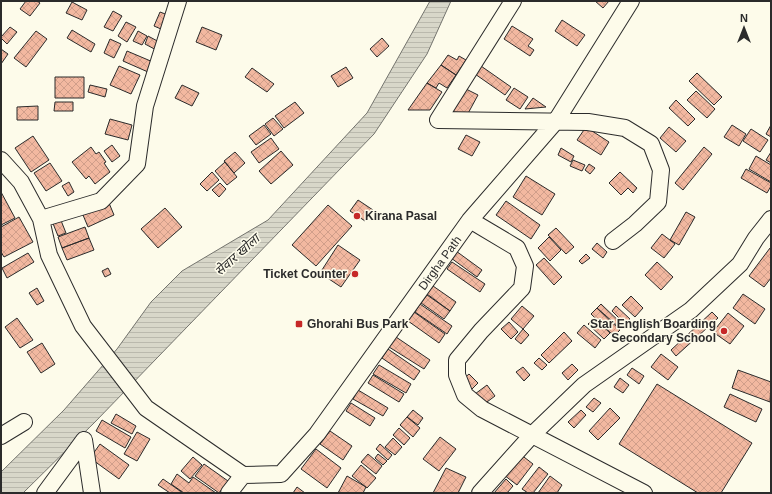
<svg xmlns="http://www.w3.org/2000/svg" width="772" height="494" font-family="Arial,'Noto Sans Devanagari',sans-serif">
<defs>
<pattern id="water-rules" width="6" height="5" patternUnits="userSpaceOnUse"><rect width="6" height="5" fill="#d8d7c9"/><path d="M0 2.5h6" fill="none" stroke="#bab9ad"/></pattern>
<pattern id="building-cross-hatch" width="8" height="8" patternUnits="userSpaceOnUse"><rect width="8" height="8" fill="#f2b8a0"/><path d="M0 0l8 8M0 8l8-8" fill="none" stroke="#d09e8a"/></pattern>
</defs>
<rect width="100%" height="100%" fill="#fdfbea"/>
<path fill="url(#water-rules)" stroke="#74746e" d="M430,1H451L427,54L374,134L95,422L23,493H1V472L64,410L117,349L151,302L182,271L268,220L367,113Z"/>
<path fill="url(#building-cross-hatch)" stroke="#2b2b2b" d="M26,1H37L40,3L30,16L20,9Z
M595,1H609L603,8Z
M72,2L87,10L82,20L66,13Z
M113,11L122,16L113,31L104,27Z
M160,12L168,15L161,29L154,26Z
M562,20L585,35L577,46L555,31Z
M126,22L136,27L127,42L118,36Z
M512,26L533,39L528,46L534,50L530,56L504,39Z
M10,27L17,32L7,44L1,38V37Z
M202,27L222,35L216,50L196,42Z
M72,30L95,44L91,52L67,38Z
M36,31L47,39L26,67L14,58Z
M138,31L147,36L142,45L133,41Z
M148,36L163,44L160,52L145,44Z
M382,38L389,46L377,57L370,49Z
M110,39L121,44L114,58L104,53Z
M1,49L8,54L1,64Z
M127,51L153,62L148,72L123,61Z
M448,55L457,60L459,56L466,60L456,75L441,65Z
M441,65L456,75L447,88L439,83L436,88L427,83Z
M119,66L140,75L131,94L110,85Z
M481,66L511,87L505,95L475,74Z
M346,67L353,78L338,87L331,76Z
M252,68L274,84L267,92L245,77Z
M697,73L722,97L714,105L689,81Z
M55,77H84V98H55Z
M427,83L442,92L430,110H408Z
M90,85L107,89L105,97L88,92Z
M182,85L199,93L192,106L175,98Z
M464,88L478,95L465,119L451,110Z
M514,88L528,97L520,109L506,100Z
M696,91L715,109L707,118L687,100Z
M533,98L546,107L525,109Z
M676,100L695,119L688,126L669,108Z
M55,102H73V111H54Z
M295,102L304,113L284,128L275,116Z
M38,106V120H17V107Z
M273,118L283,129L274,136L265,124Z
M110,119L132,125L128,140L105,134Z
M264,125L271,134L256,145L249,136Z
M732,125L746,134L739,146L724,137Z
M771,125V137L766,134Z
M586,127L609,142L601,155L577,140Z
M669,127L686,141L676,152L660,138Z
M751,129L768,140L760,152L743,141Z
M466,135L480,142L472,156L458,149Z
M33,136L49,160L31,172L15,148Z
M271,138L279,149L259,163L251,152Z
M112,145L120,156L112,162L104,151Z
M91,147L96,154L99,152L106,162L104,163L110,172L95,184L89,176L86,179L72,162Z
M704,147L712,154L683,190L675,183Z
M561,148L574,156L571,162L558,155Z
M281,151L293,165L271,184L259,171Z
M235,152L245,163L234,173L224,161Z
M771,152V163L766,160Z
M756,156L771,165V182L749,169Z
M573,160L585,165L582,171L570,166Z
M225,162L237,177L227,185L215,171Z
M50,163L62,181L46,191L34,173Z
M589,164L595,168L590,174L585,170Z
M746,169L771,183V186L767,193L741,178Z
M212,172L219,180L207,191L200,184Z
M620,172L637,188L633,193L628,188L621,195L609,183Z
M526,176L555,194L542,215L513,197Z
M69,182L74,192L68,196L62,186Z
M220,183L226,189L219,197L212,190Z
M1,192L15,218L1,225Z
M358,200L373,210L365,221L350,211Z
M506,201L540,225L531,239L496,215Z
M109,203L114,215L88,227L83,215Z
M328,205L352,226L316,266L292,245Z
M165,208L182,227L158,248L141,229Z
M686,212L695,217L679,245L670,240Z
M19,217L33,242L4,257L1,252V227Z
M60,218L66,233L58,236L52,221Z
M85,227L89,238L62,248L58,237Z
M556,228L574,247L566,254L548,235Z
M662,234L675,244L664,258L651,248Z
M549,237L561,250L550,261L538,248Z
M89,238L94,250L67,260L62,248Z
M597,243L607,252L603,258L592,249Z
M338,245L360,260L341,287L320,273Z
M770,248L771,249V278L764,287L749,276Z
M456,251L482,270L477,277L451,258Z
M28,253L34,262L7,278L2,268Z
M586,254L590,258L582,264L579,261Z
M544,258L562,277L554,285L536,265Z
M452,262L485,284L480,292L447,269Z
M657,262L673,277L661,290L645,275Z
M108,268L111,274L105,277L102,271Z
M433,286L456,302L450,311L427,294Z
M37,288L44,301L37,305L29,293Z
M743,294L765,309L755,324L733,308Z
M427,295L450,311L444,319L421,303Z
M631,296L643,308L635,317L622,305Z
M420,304L452,326L447,334L415,312Z
M601,304L624,326L621,329L597,308Z
M522,306L534,316L523,329L511,319Z
M616,306L630,319L625,324L612,311Z
M597,308L620,330L614,336L591,314Z
M414,312L445,334L439,343L408,321Z
M712,312L718,318L676,356L671,350Z
M728,313L744,326L730,344L713,332Z
M17,318L33,340L20,348L5,327Z
M594,318L610,333L604,339L588,324Z
M509,322L518,332L511,339L501,329Z
M584,325L601,340L595,348L577,333Z
M523,329L529,335L521,344L515,339Z
M564,332L572,341L549,363L541,355Z
M396,337L430,360L424,369L389,347Z
M42,343L55,364L41,373L27,352Z
M388,349L420,371L414,380L382,358Z
M661,354L678,367L668,380L651,367Z
M539,358L547,365L542,370L534,363Z
M572,364L578,370L568,380L562,373Z
M379,365L411,384L406,393L373,374Z
M523,367L530,375L524,381L516,372Z
M632,368L644,376L639,384L627,375Z
M738,370L771,382L770,402L732,388Z
M469,374L478,383L471,390L461,381Z
M373,375L404,394L399,402L368,383Z
M620,378L629,385L623,393L614,387Z
M657,384L752,443L721,493H698L619,444Z
M487,385L495,396L483,405L475,394Z
M358,390L388,408L383,416L353,399Z
M730,394L762,409L756,422L724,407Z
M594,398L601,403L593,412L586,407Z
M351,403L375,418L370,426L346,411Z
M610,408L620,418L598,440L589,431Z
M413,410L423,418L418,425L407,417Z
M581,410L586,415L574,428L568,422Z
M116,414L136,426L132,434L111,423Z
M407,417L420,428L413,437L400,425Z
M102,420L131,437L125,448L96,431Z
M399,428L410,438L404,445L393,435Z
M330,431L352,446L343,460L320,444Z
M137,432L150,439L137,461L124,454Z
M440,437L456,449L439,471L423,459Z
M393,438L402,447L395,455L385,447Z
M100,444L129,465L119,479L90,458Z
M380,444L392,455L388,460L376,449Z
M316,449L341,468L327,488L301,469Z
M368,454L382,466L376,474L361,462Z
M378,454L387,461L383,465L375,458Z
M520,454L533,464L517,485L504,475Z
M193,457L202,465L190,479L181,471Z
M204,464L228,481L219,493L195,476Z
M361,465L376,478L367,488L352,476Z
M539,467L548,474L533,493H528L522,489Z
M446,468L466,477L458,493H433Z
M177,474L189,483L193,477L216,493H184L171,484Z
M347,476L366,487L363,493H338Z
M550,476L562,485L557,493H538Z
M163,479L183,493H170L158,485Z
M506,479L513,486L507,493H494Z
M297,487L305,493H293Z"/>
<g fill="none" stroke-linecap="round" stroke-linejoin="round">
<g stroke="#2b2b2b" stroke-width="18">
<path id="minor" d="M513,1L438,120L588,122L625,128L651,144L661,170L658,202L635,224L613,241
M1,160L21,182L41,219L49,255L83,326L146,408L243,475
M41,219L101,201L137,164L145,106L178,1
M470,220L517,248L525,266L522,288L481,331L457,360V375L465,395L482,409L644,493
M1,436L24,422
M84,440L92,493
M45,493L84,440
M229,493L243,475L281,474L317,434L470,220L556,121L631,1
M480,493L532,435L584,385L691,310L740,264L756,238L771,219"/>
</g>
<use href="#minor" stroke="#fdfbea" stroke-width="16"/>
</g>
<g fill="#c62828" stroke="#fdfbea" stroke-width="1.5">
<circle cx="357" cy="216" r="4"/>
<circle cx="355" cy="274" r="4"/>
<rect x="295" y="320" width="8" height="8" rx="2"/>
<circle cx="724" cy="331" r="4"/>
</g>
<g text-anchor="middle" dominant-baseline="central" stroke-width="3" stroke-linejoin="round" paint-order="stroke">
<g font-size="12" font-weight="bold" fill="#2b2b2b" stroke="#fdfbea" text-anchor="start">
<text x="365" y="216">Kirana Pasal</text>
<text x="347" y="274" text-anchor="end">Ticket Counter</text>
<text x="307" y="324">Ghorahi Bus Park</text>
<text x="716" y="324" text-anchor="end">Star English Boarding<tspan x="716" dy="14">Secondary School</tspan></text>
</g>
<g font-size="12" fill="#2b2b2b" stroke="#fdfbea">
<text transform="translate(440 263) rotate(-54)">Dirgha Path</text>
</g>
<g font-size="13" font-style="italic" fill="#2b2b2b" stroke="#fdfbea">
<text transform="translate(237 255) rotate(-42)">सेवार खोला</text>
</g>
</g>
<rect width="772" height="494" fill="none" stroke="#2b2b2b" stroke-width="4"/>
<g transform="translate(744 28)" stroke="#fdfbea" stroke-width="3" paint-order="stroke">
<path d="M0-3L7 15L0 10L-7 15Z" fill="#2b2b2b"/>
<text y="-6" font-size="11" font-weight="bold" text-anchor="middle" fill="#2b2b2b">N</text>
</g>
</svg>
